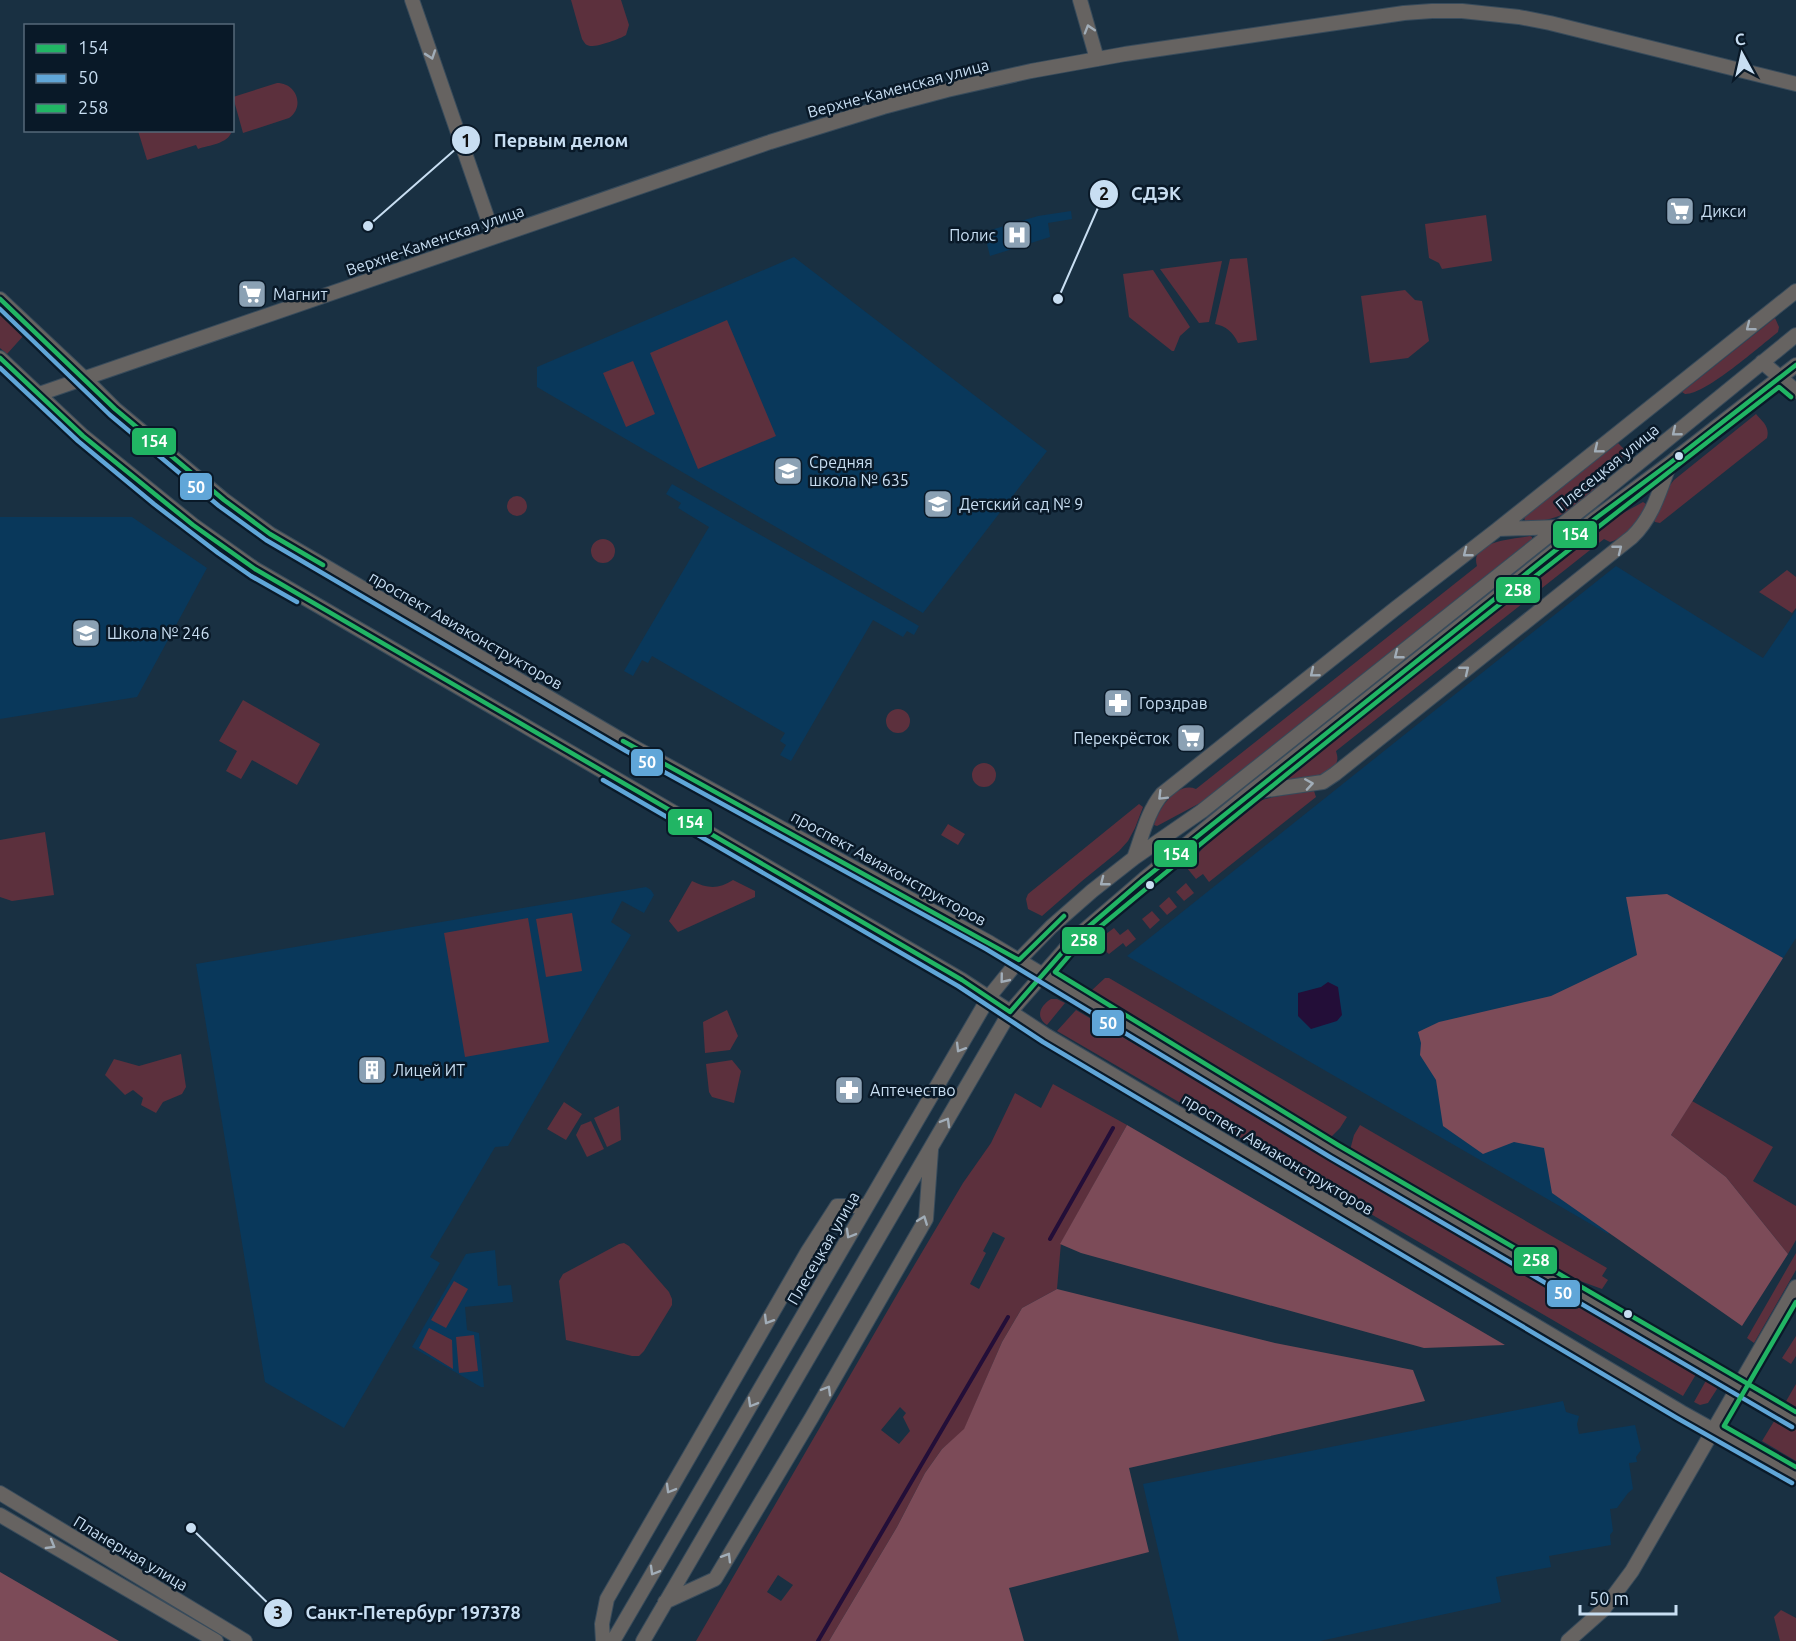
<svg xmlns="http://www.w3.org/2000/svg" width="1796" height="1641" font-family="Ubuntu,sans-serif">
<rect width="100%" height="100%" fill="#193042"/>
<path fill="#09385b" d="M1071,211L1072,219L1048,223L1050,237L990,256L984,232L1038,216Z
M794,257L1047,451L923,613L537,387V367Z
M672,484L919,626L914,635L907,631L903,637L873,620L791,761L780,755L786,745L780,741L785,733L652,656L648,663L642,660L633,676L624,671L709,527L678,508L681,503L666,494Z
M0,517H132L207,568L137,697L0,719Z
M1616,566L1763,658L1796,610V938L1608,1234L1127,956Z
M646,887L651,890L654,895L644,913L622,901L611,922L631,935L508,1146L495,1147L430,1257L440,1263L344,1428L265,1382L196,964Z
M495,1250L498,1286L511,1285L513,1302L465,1307L467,1330L479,1333L484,1387H481L412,1347L466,1254Z
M1563,1401L1566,1412L1579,1416L1577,1424L1579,1434L1635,1425L1641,1450L1636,1457L1637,1462L1629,1463L1633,1489L1628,1493L1617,1508L1610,1509L1613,1531L1610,1535L1611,1545L1549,1556L1551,1567L1496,1577L1501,1602L1320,1641H1179L1143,1484Z"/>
<path fill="#5c303d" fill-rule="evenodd" d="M571,0H621L629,25L626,35C620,39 597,47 590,46C585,45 585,43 582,39Z
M277,83C297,83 305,107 289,118L243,133L233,97Z
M138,131V130L232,131C228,144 209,145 198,149L196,145L147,160Z
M1486,215L1492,261L1442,269L1439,263L1429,258L1425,224Z
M1247,258L1257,340L1238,343C1233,332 1226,326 1215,324L1230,259Z
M1222,261L1209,322L1199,323L1160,269Z
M1153,270L1190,327L1180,336L1174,351H1172L1129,317L1123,274Z
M1405,290L1415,300L1422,301L1429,341L1408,358L1370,363L1361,296Z
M0,311L25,334L7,354L0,348Z
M1775,318L1779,327L1778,332C1760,346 1705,395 1685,394L1682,392Z
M727,320L776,436L698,469L650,353Z
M633,361L655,414L626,427L603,373Z
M1756,414C1763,422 1770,427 1767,438L1660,523L1655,522L1654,520L1666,490L1674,480Z
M1618,443L1627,452C1607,474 1587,503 1559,516C1549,520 1538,521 1527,523L1525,521L1524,516Z
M507 506a10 10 0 1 1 20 0a10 10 0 1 1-20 0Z
M1643,502L1646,504C1639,520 1628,537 1610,542L1604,539L1336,751C1337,755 1338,757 1337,761C1334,776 1293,782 1280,781L1281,778L1594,529Z
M1530,536L1532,537V539L1200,803L1157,826L1154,825C1159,808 1177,781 1196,789L1477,566C1469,541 1513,539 1530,536Z
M591 551a12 12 0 1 1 24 0a12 12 0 1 1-24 0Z
M1787,570L1796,577V608L1792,613L1759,592Z
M243,700L320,744L297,785L252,760L241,779L226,771L237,751L219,741Z
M886 721a12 12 0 1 1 24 0a12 12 0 1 1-24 0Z
M972 775a12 12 0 1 1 24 0a12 12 0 1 1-24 0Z
M1314,791L1316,797L1209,882L1203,874L1196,879L1187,868C1207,844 1228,811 1259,801C1276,795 1296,794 1314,791Z
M1139,804L1143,807L1135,828L1128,841L1119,851L1082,881L1042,916L1028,909L1026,899L1028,894Z
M948,824L965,834L958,845L941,835Z
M45,832L54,895L12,901L0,897V840Z
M733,880L755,891V897L678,932L669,921L692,881C708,889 719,889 733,880Z
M1186,883L1194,893L1184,901L1176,892Z
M1169,897L1177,907L1167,915L1159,906Z
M1152,911L1160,920L1150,929L1142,919Z
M572,913L582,971L546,977L536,919Z
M528,918L549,1042L465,1057L444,933Z
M1114,928L1120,935L1128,929L1136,939L1126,947L1123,943L1109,954L1099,946V939Z
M1105,978H1109L1347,1117L1340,1128L1331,1137L1220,1074L1173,1039L1091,991Z
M1051,999H1057L1065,1003L1047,1025C1035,1017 1040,1006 1051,999Z
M727,1010L738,1036L730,1050L705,1053L703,1022Z
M1076,1010L1698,1371L1683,1396L1057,1031Z
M181,1054L186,1087L182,1094L163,1102L156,1113L141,1105L143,1098L133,1090L125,1095L105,1075L114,1059L139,1066Z
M732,1060L741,1071L734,1103L712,1097L709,1092L706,1064Z
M1053,1084L1127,1125L1061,1243L1057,1289L1022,1308L1002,1342L964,1430L942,1449L925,1473L897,1527L829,1641H696L899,1291L963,1183L991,1143L1015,1093L1041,1108ZM993,1232L1005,1238L979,1289L970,1284L986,1253L983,1251ZM900,1407L906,1413L903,1417L910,1431L899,1444L881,1430ZM778,1575L793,1585L781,1601L767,1592Z
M1692,1101L1773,1147L1753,1181L1796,1206V1240L1788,1254L1726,1177L1671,1135Z
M564,1102L582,1114L566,1140L547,1129Z
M619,1106L621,1140L607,1147L594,1118Z
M591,1121L604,1149L587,1157L576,1135L581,1125Z
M1360,1125L1607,1268L1602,1276L1608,1280L1602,1289L1564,1275L1350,1150L1354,1135Z
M624,1243L629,1246L669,1292L672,1299V1305L644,1351L639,1356H632L566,1340L559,1281L563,1274L619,1244Z
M1796,1253V1270L1754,1343L1747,1338Z
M454,1281L468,1289L446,1328L431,1320Z
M429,1328L452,1340L453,1369L419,1348Z
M474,1335L478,1371L459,1373L456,1337Z
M1796,1336V1356L1791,1364L1782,1358Z
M1708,1377L1715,1382L1717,1389L1708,1403L1700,1405L1694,1402Z
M1796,1384V1409L1785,1403Z
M1776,1418L1796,1429V1461L1762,1441Z
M1781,1610L1796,1618V1641H1780L1774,1617Z"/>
<path fill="#7c4b58" d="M1667,894L1783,958L1671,1135L1726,1177L1788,1254L1742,1326L1552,1193L1544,1148L1514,1142L1483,1154L1443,1126L1436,1080L1420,1055L1421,1043L1418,1032L1439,1022L1551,996L1637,955L1626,897Z
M1127,1125L1505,1345L1424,1348L1081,1253L1060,1244Z
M1057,1289L1275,1343L1413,1370L1425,1401L1129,1468L1149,1552L1009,1588L1024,1641H829L897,1527L925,1473L942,1449L964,1429L1002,1342L1022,1308Z
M0,1572L105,1633L119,1641H0Z"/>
<path fill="#230e38" d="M1328,982L1338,987L1342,1015L1337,1021L1311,1029L1298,1016V993L1321,987Z"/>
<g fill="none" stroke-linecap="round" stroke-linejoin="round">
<path stroke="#230e38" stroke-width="4" d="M1050,1239L1113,1128
M818,1641L1008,1317"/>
<g stroke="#384b5b" stroke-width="16">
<path id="minor" d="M412,0L494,237
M1080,0L1097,59
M0,299L85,379L115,409L224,500L270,534L630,745L990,943L1334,1151L1796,1421
M0,358L83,436L193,525L255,569L962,980L1047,1036L1681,1412L1796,1476
M1762,362L1796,391
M39,394L770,142L883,107L947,90L1031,71L1125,54L1404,13L1432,11H1462L1519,17L1550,23L1796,84
M1498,529L1796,291
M1253,792L1323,782L1335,774L1632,537C1653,517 1660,490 1670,463
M1134,858C1142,837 1147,812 1162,794L1396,608L1498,529L1559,527
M0,1493L245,1641
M0,1515L216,1641
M665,1602L715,1579L812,1417L926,1219L931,1150
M603,1641L602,1624L607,1599L808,1251L837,1206H867
M613,1641L989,997L1019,960L1051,927L1092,891L1134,858L1202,811L1592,501L1796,335
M643,1641L1010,1012L1073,940L1144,879L1251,792L1596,518L1670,463L1796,365
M1568,1641L1603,1610L1632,1571L1796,1287"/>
</g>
<use href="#minor" stroke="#666361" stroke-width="14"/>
<g stroke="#091928" stroke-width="9">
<path id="bus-1" d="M0,299L115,409L224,500L270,534L323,565
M0,358L83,436L193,525L255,569L962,980L1010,1012L1073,940L1144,879L1596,518L1670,463L1796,365
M623,741L1019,960L1064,916"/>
</g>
<g stroke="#091928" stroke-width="9">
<path id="bus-2" d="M0,309L110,415L219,506L266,540L626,751L986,949L1330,1157L1792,1427
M0,368L78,441L154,504L218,553L251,576L297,602
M603,780L958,986L1043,1042L1677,1418L1792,1483"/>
</g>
<g stroke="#091928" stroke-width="9">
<path id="bus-3" d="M1791,397L1779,387C1546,566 1316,748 1090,935L1078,945L1055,972L1338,1145L1796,1412
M1796,1302L1724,1426L1796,1467"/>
</g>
<use href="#bus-1" stroke="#21b564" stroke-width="4.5"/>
<use href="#bus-2" stroke="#60a6d8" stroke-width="4.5"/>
<use href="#bus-3" stroke="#21b564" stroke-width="4.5"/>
</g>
<defs><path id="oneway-chevron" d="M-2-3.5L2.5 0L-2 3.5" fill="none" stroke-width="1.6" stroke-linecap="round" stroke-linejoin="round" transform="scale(1.5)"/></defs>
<g stroke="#a1adb8">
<use href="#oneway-chevron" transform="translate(1089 29) rotate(-107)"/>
<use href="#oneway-chevron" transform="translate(431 55) rotate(71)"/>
<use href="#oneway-chevron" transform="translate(1750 327) rotate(142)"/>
<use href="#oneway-chevron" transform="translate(1676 432) rotate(141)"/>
<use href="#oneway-chevron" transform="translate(1598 449) rotate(141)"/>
<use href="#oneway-chevron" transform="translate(1618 549) rotate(-38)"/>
<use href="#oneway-chevron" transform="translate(1467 553) rotate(142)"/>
<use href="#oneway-chevron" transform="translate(1398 655) rotate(142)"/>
<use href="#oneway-chevron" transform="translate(1465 670) rotate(-39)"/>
<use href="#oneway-chevron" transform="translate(1314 673) rotate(141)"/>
<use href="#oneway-chevron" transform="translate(1309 784) rotate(-9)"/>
<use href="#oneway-chevron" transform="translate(1162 796) rotate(135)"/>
<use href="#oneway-chevron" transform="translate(1104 882) rotate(142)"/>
<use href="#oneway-chevron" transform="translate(1004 979) rotate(129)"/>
<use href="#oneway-chevron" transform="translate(960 1048) rotate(121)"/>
<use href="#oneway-chevron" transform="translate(946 1122) rotate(-60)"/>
<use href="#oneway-chevron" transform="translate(923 1220) rotate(-69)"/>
<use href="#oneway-chevron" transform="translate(850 1234) rotate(120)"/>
<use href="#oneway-chevron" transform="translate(768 1320) rotate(121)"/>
<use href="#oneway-chevron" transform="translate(827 1390) rotate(-60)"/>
<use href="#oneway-chevron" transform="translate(752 1403) rotate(120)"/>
<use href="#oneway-chevron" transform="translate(670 1489) rotate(120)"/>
<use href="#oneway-chevron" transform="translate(51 1545) rotate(30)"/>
<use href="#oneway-chevron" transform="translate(727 1557) rotate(-59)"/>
<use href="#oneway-chevron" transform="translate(654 1571) rotate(120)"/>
</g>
<defs>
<g id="supermarket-square" transform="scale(1.5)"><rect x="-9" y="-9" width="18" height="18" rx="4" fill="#8ba1b4" stroke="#091928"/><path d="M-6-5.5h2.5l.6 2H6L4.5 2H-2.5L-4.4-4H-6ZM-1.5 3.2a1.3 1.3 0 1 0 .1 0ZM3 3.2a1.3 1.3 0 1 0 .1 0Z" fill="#fff"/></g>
<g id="hospital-square" transform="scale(1.5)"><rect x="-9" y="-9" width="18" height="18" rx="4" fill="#8ba1b4" stroke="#091928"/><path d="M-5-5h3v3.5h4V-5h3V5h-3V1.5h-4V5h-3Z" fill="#fff"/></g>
<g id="school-square" transform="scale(1.5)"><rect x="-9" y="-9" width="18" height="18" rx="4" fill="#8ba1b4" stroke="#091928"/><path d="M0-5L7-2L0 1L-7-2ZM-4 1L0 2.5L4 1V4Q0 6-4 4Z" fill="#fff"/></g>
<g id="pharmacy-square" transform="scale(1.5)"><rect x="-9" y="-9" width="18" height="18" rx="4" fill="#8ba1b4" stroke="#091928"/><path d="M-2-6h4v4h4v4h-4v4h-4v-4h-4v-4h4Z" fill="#fff"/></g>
<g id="building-square" transform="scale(1.5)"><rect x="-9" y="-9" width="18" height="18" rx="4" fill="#8ba1b4" stroke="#091928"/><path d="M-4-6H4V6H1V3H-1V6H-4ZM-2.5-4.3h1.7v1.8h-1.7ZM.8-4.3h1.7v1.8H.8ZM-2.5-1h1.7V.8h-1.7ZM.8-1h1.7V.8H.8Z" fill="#fff"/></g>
</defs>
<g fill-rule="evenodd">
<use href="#supermarket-square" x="1680" y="211"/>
<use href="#hospital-square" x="1017" y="235"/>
<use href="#supermarket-square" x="252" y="294"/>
<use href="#school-square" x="788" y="471"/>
<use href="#school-square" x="938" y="504"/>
<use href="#school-square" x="86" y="633"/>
<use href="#pharmacy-square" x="1118" y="703"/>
<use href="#supermarket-square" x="1191" y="738"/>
<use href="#building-square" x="372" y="1070"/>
<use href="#pharmacy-square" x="849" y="1090"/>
</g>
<g fill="#c8def2" stroke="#091928" stroke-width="2">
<circle cx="1679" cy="456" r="5"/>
<circle cx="1150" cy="885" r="5"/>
<circle cx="1628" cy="1314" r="5"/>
</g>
<g text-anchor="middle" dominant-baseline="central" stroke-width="5" stroke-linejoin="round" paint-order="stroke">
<g font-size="16" fill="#c8def2" stroke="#091928">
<text transform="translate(898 88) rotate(-15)">Верхне-Каменская улица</text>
<text transform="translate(435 240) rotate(-19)">Верхне-Каменская улица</text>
<text transform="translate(1607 467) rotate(-39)">Плесецкая улица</text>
<text transform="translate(466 630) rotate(30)">проспект Авиаконструкторов</text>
<text transform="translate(889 868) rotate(29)">проспект Авиаконструкторов</text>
<text transform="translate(1278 1154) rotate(31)">проспект Авиаконструкторов</text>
<text transform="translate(823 1248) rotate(-60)">Плесецкая улица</text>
<text transform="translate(131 1553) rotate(31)">Планерная улица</text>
</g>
<g font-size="16" fill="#c8def2" stroke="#091928" text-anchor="start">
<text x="1701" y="211">Дикси</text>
<text x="996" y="235" text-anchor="end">Полис</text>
<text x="273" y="294">Магнит</text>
<text x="809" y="462">Средняя<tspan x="809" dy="18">школа № 635</tspan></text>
<text x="959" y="504">Детский сад № 9</text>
<text x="107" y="633">Школа № 246</text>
<text x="1139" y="703">Горздрав</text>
<text x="1170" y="738" text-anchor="end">Перекрёсток</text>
<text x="393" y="1070">Лицей ИТ</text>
<text x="870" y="1090">Аптечество</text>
</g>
</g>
<path fill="none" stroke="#c8def2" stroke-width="2" d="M368 226L466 140M1058 299L1104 194M191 1528L278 1613"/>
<g fill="#c8def2" stroke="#091928" stroke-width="2">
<circle cx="368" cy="226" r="6"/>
<circle cx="1058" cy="299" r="6"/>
<circle cx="191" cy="1528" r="6"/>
<circle cx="466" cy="140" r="15"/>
<circle cx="1104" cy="194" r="15"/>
<circle cx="278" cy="1613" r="15"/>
</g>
<g font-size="18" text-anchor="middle" font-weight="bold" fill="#111">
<text x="466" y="147">1</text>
<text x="1104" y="200">2</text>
<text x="278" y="1619">3</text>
</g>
<g font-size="18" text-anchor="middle" font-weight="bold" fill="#c8def2" stroke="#091928" stroke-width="5" stroke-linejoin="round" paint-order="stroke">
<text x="561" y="147">Первым делом</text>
<text x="1156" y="200">СДЭК</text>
<text x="413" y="1619">Санкт-Петербург 197378</text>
</g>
<g stroke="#091928" stroke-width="2">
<rect x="131" y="427" width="46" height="29" rx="6" fill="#21b564"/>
<rect x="179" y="472" width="34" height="29" rx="6" fill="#60a6d8"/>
<rect x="1552" y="520" width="46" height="29" rx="6" fill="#21b564"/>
<rect x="1495" y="576" width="46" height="28" rx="6" fill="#21b564"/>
<rect x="630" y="748" width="34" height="29" rx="6" fill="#60a6d8"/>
<rect x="667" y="808" width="46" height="28" rx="6" fill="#21b564"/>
<rect x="1153" y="839" width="45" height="29" rx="6" fill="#21b564"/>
<rect x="1061" y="926" width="45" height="29" rx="6" fill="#21b564"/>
<rect x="1091" y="1009" width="34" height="28" rx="6" fill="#60a6d8"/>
<rect x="1513" y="1246" width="45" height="29" rx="6" fill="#21b564"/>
<rect x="1546" y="1279" width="35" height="29" rx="6" fill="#60a6d8"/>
</g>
<g font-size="16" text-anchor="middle" font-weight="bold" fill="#fff">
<text x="154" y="447">154</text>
<text x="196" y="493">50</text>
<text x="1575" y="540">154</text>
<text x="1518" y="596">258</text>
<text x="647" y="768">50</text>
<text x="690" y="828">154</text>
<text x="1176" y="860">154</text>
<text x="1084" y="946">258</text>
<text x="1108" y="1029">50</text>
<text x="1536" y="1266">258</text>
<text x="1563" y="1299">50</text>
</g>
<rect x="24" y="24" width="210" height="108" fill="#091928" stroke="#556879" stroke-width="1.5"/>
<rect x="36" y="44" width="30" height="9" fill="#21b564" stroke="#556879" stroke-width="1.5"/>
<text x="78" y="54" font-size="18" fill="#c8def2">154</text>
<rect x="36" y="74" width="30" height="9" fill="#60a6d8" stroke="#556879" stroke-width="1.5"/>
<text x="78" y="84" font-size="18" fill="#c8def2">50</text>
<rect x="36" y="104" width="30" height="9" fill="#21b564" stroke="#556879" stroke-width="1.5"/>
<text x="78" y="114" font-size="18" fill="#c8def2">258</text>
<g transform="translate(1742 54) rotate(352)" stroke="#091928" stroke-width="4.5" paint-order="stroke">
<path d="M0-4.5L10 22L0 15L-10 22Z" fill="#c8def2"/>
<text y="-9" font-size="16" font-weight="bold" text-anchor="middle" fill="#c8def2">С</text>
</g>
<path d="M1580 1605v9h96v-9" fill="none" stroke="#c8def2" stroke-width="3"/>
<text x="1589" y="1605" font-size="18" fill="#c8def2" stroke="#091928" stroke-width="4.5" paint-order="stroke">50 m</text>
</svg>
